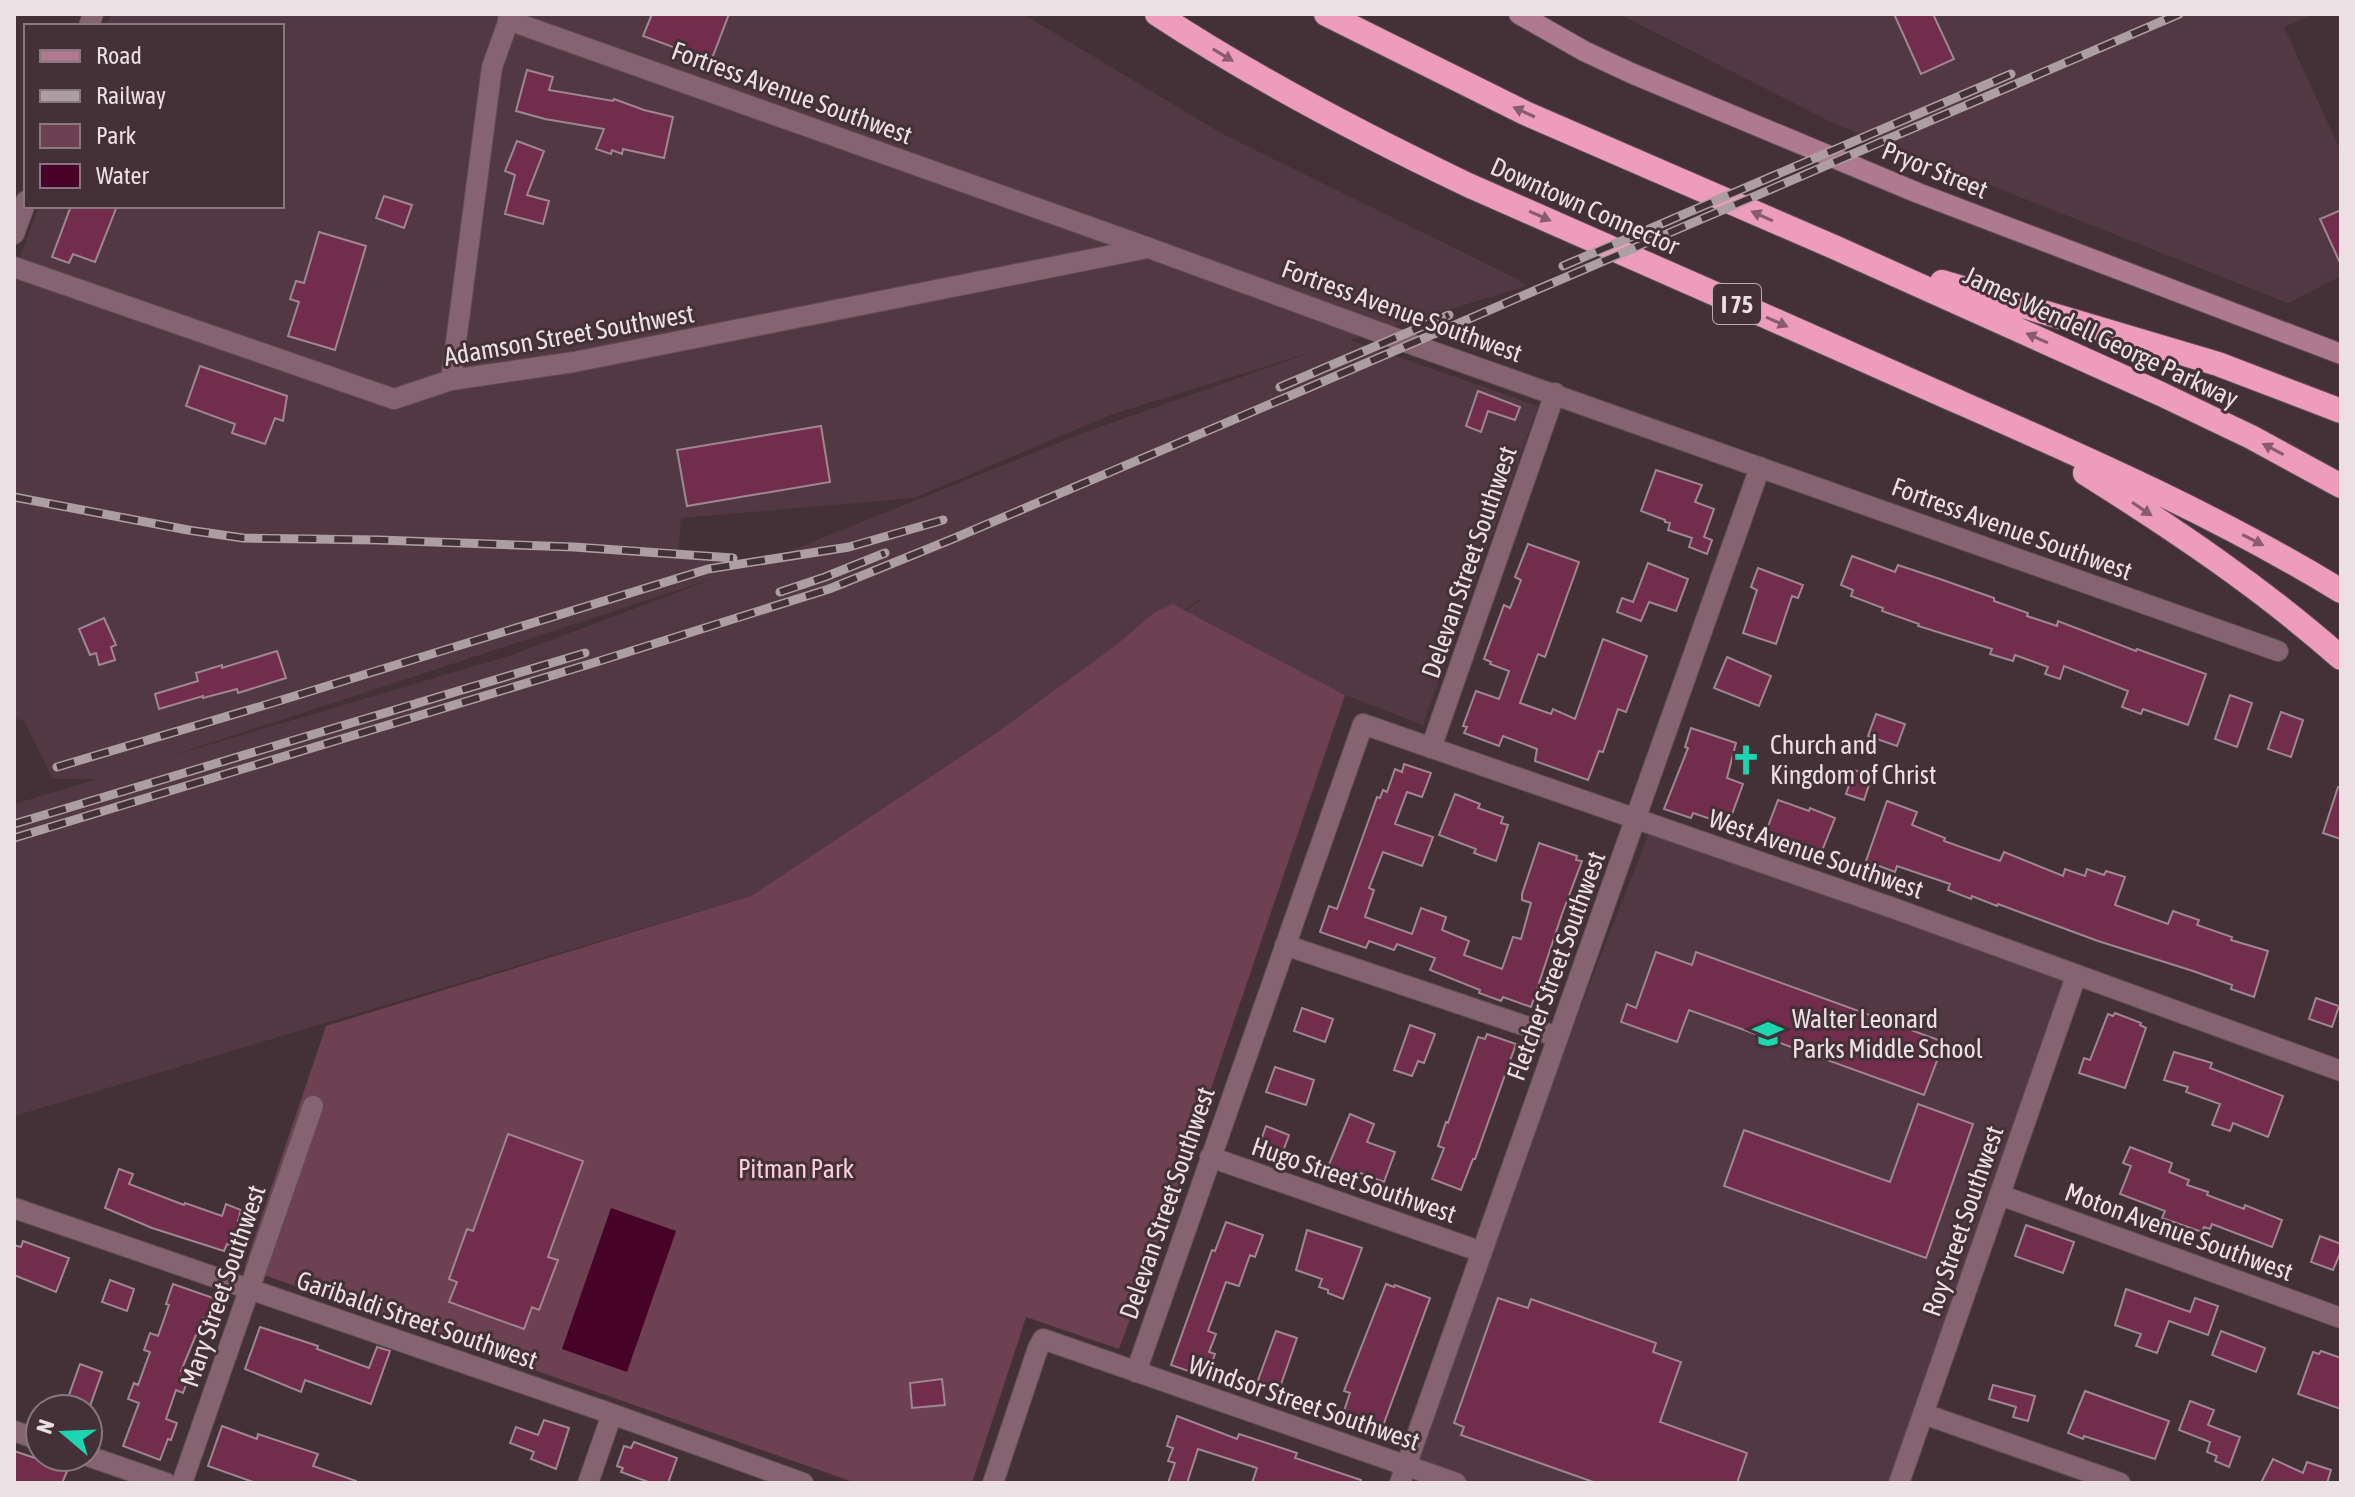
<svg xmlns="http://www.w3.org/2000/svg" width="2355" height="1497" font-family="'Asap Condensed',sans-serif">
<rect width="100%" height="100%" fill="#443138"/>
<path fill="#523842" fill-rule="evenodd" d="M111,14H1023L1221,133L1517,279L1526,286L1350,340L1538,406L1423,725L1345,695L1186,611L1205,596L751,896L14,1116V804L98,779H53L24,721L14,718V274L39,206H282V26H106ZM1315,351L1083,433L748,568L678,554L681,518L914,498L1113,414ZM718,577L509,656L151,762H152Z
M1619,14H2314L2284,27L2341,152V276L2288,303L1833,123Z
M1653,823L2065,975L1892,1483H1429L1398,1472Z"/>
<path fill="#6d4052" d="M1173,604L1345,695L1158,1244L1119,1349L1026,1317L972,1483H856L244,1268L326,1026L751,896L995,734L1115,646L1155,612Z"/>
<path fill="#470228" d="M611,1208L676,1231L627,1372L562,1349Z"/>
<path fill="#722d4d" stroke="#9e8790" stroke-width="2" d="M652,14H729L711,61L643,36Z
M1894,14H1933L1954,59L1921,74Z
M527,70L553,77L549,90L613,101L614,99L644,110L673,117L664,158L623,149L622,154L612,150L611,154L596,149L604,129L545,119L516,111Z
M517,141L544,151L527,195L549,201L543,224L505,214L515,175L505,171Z
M384,196L412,205L404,228L376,218Z
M71,206H117L95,262L73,254L69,263L52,257Z
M2341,210V265L2320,219Z
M319,232L366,246L335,350L288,336L299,302L290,299L296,281L304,283Z
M200,366L287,396L283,421L275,418L265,444L232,433L235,424L186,406Z
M1478,391L1520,407L1515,420L1488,411L1481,432L1466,426Z
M821,426L830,482L687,506L677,450Z
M1656,470L1702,485L1695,502L1714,509L1704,537L1712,540L1707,554L1689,547L1692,538L1668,530L1670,523L1665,522V520L1641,511Z
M1528,544L1579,562L1545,657L1538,654L1520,703L1551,714L1553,709L1575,719L1603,639L1647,656L1626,712L1618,709L1603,752L1599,751L1588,780L1535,761L1537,749L1503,736L1499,746L1464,733L1467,727L1463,726L1476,691L1499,699L1509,671L1490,664L1491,662L1484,659L1504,605L1510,608L1521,580L1515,577Z
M1852,556L1895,572L1898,565L1937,578L1994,598V601L2028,613L2027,616L2057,626L2058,621L2136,651L2137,649L2206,674L2188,725L2143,709L2141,714L2122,707L2128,691L2064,666L2060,679L2045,674L2048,667L2015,655L2013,661L1990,654L1992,649L1918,626L1919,624L1882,611L1883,608L1851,596L1853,590L1841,585Z
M1648,563L1688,579L1676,611L1649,602L1641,621L1617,612L1622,598L1633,602Z
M1758,568L1803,585L1798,598L1792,596L1776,644L1743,633L1757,590L1751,587Z
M104,618L116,645L111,647L115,660L99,665L96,653L90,655L79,629Z
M277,651L286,678L238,693L237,689L203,698V696L159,709L155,694L198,681L196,673L222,665V668Z
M1727,657L1771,676L1759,706L1714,688Z
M2230,695L2252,703L2237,747L2215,739Z
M2281,712L2303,720L2291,757L2268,749Z
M1876,714L1905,724L1897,746L1868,736Z
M1691,728L1736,743L1727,778L1743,784L1728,825L1693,813L1691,818L1664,809L1688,748L1685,747Z
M1404,764L1431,773L1422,797L1407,792L1395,824L1433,837L1422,866L1383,852L1369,888L1374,890L1365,917L1412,934L1421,908L1446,917L1442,930L1469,941L1464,955L1502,969L1513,937L1521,939L1531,903L1522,900V894L1539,843L1577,856L1576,860L1582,861L1562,914L1531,1007L1503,997L1501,1001L1479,993L1480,990L1430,970L1435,958L1397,944L1394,950L1369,941L1366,948L1320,932L1329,906L1337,909L1377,797L1380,798L1383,790L1387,792L1395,769L1402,772Z
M1854,770L1872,776L1864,800L1846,794Z
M2338,787L2341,788V839L2323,833Z
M1455,794L1480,804L1478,808L1503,817L1501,823L1508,825L1496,861L1474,853L1476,849L1439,835Z
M1778,800L1809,811L1810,808L1835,818L1818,861L1794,851L1795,849L1764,837Z
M1887,801L1917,812L1912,825L1945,838L1944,841L2000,861L2004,852L2063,876L2065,869L2085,876L2087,869L2104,875L2106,871L2125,877L2115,905L2168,924L2173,911L2199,920L2197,925L2232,937L2231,940L2268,951L2254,997L2231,989L2232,985L2193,971L2098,941L1998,904L1997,906L1972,896L1971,899L1948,890L1950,884L1897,866L1895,872L1866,861Z
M1656,952L1692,965L1696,952L1944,1042L1924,1095L1689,1010L1677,1042L1621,1022L1627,1004L1636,1008Z
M2316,998L2339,1006L2332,1027L2309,1019Z
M1302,1008L1333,1019L1325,1042L1294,1031Z
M2115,1013L2141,1023L2140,1025L2146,1028L2125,1088L2079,1073L2084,1058L2090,1060L2108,1014L2113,1016Z
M1410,1025L1435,1034L1424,1063L1418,1061L1412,1076L1394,1070Z
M1487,1034L1516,1044L1475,1159H1473L1461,1190L1432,1179L1444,1148L1438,1146L1446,1122L1448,1123L1478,1037L1485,1039Z
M2174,1052L2212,1063L2210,1068L2283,1096L2268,1137L2233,1123L2230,1131L2212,1125L2220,1104L2186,1092L2188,1087L2164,1080Z
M1275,1067L1314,1080L1306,1105L1266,1092Z
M1918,1104L1973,1124L1926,1258L1724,1186L1744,1130L1890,1182Z
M1350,1114L1374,1124L1367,1142L1395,1152L1384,1182L1355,1171L1352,1177L1328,1167Z
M1266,1126L1289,1135L1281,1157L1258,1149Z
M508,1134L583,1161L548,1257L558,1260L539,1310L532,1307L524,1329L449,1302L457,1282L449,1279L467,1229L473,1231Z
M2130,1147L2172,1163L2169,1172L2189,1180L2187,1185L2208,1192L2207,1195L2244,1209L2245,1205L2282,1220L2272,1247L2212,1224L2210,1229L2204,1227L2202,1232L2162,1218L2165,1211L2120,1194L2131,1166L2123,1163Z
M119,1169L133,1174L129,1184L184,1205L185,1203L222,1216L226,1204L241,1210L238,1221L246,1224L238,1248L227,1244L224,1251L152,1228L105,1208Z
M1226,1222L1263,1235L1255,1257L1250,1255L1239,1286L1226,1282L1208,1331L1216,1334L1209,1352L1215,1354L1210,1368L1197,1363L1194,1373L1171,1365L1212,1250L1215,1251Z
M2026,1225L2074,1242L2063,1273L2015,1256Z
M1307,1230L1362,1248L1343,1299L1328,1293V1290L1319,1287L1322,1279L1296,1270Z
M2320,1236L2341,1244V1251L2333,1270L2311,1262Z
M23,1241L69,1258L56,1292L14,1275V1245L21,1247Z
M110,1280L134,1289L127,1311L102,1302Z
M173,1284L216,1299L209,1320L203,1318L181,1371L190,1374L183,1393L176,1390L166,1419L177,1423L171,1440L168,1439L160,1460L123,1446L139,1403L128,1399L134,1383L138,1385L150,1352L144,1350L150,1333L158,1336L169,1305L166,1304Z
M1386,1284L1394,1287L1395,1285L1430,1298L1380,1434L1341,1420L1350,1393L1344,1391Z
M2126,1289L2190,1312L2195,1298L2218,1306L2208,1335L2169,1321L2157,1353L2136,1346L2141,1334L2115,1325Z
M1498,1298L1528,1308L1531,1299L1656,1343L1653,1352L1681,1362L1660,1422L1747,1453L1737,1483H1596L1461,1435L1464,1427L1454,1423Z
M260,1327L318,1346L317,1349L369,1368L377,1347L390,1351L371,1404L305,1380L301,1392L245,1369Z
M1276,1331L1297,1338L1279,1390L1257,1383Z
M2221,1331L2265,1348L2256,1372L2212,1355Z
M2321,1351L2341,1358V1409L2298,1394L2313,1352L2319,1354Z
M80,1364L102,1372L89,1409H64Z
M942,1379L945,1405L912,1408L910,1383Z
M1993,1385L2035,1396L2028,1421L2013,1417L2016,1407L1989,1399Z
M2085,1391L2169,1421L2155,1459L2084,1436L2083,1439L2068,1433Z
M2190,1401L2214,1410L2208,1425L2240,1437L2229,1467L2215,1461L2217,1456L2207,1452L2210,1442L2179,1430Z
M1177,1416L1237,1439L1239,1434L1297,1453L1295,1458L1361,1480V1483H1252L1257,1468L1198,1449L1187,1483H1168L1175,1463L1168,1461L1173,1448L1167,1446Z
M544,1420L569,1428L556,1469L531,1459L534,1452L510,1443L516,1427L538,1435Z
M222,1426L257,1439L258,1434L318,1454L313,1466L356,1481V1483H256L208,1466Z
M634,1442L677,1458L668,1483H651L621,1472L623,1468L617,1466L624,1446L631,1448Z
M14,1451L68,1469L62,1483H14Z
M2273,1459L2303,1473L2307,1462L2331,1470L2327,1483H2261Z"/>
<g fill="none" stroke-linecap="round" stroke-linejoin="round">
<g stroke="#5f4d54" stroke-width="22">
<path id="street" d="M508,20L1149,248L1411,344L2278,651
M89,26L93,14
M14,234L26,201
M14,267L394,399L451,380L574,362L1148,248
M451,380L492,67L511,14
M1431,748L1555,393
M1285,945L1558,1037
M1210,1157L1482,1252
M2000,1195L2341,1318
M14,1208L612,1414L803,1483
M1136,1372L1363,724L1893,908L2341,1071
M1924,1414L2120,1483
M14,1431L40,1440
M88,1456L166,1483
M182,1483L313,1106
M588,1483L612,1414
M993,1483L1038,1348L1043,1339L1456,1483
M1400,1483L1760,467
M1899,1483L2076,976"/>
</g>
<g stroke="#5f4d54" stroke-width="22">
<path id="secondary" d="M1519,14L1584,51L1631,73L1918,193L2341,354"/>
</g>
<g stroke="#5f4d54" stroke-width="26">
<path id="highway" d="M1157,14C1256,79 1361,134 1468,185C1623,253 1779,322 1934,391C2072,452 2212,512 2341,591
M1326,14L1525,113L1834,247L2161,394L2251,437L2341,486
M1942,282L2218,364L2341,411
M2085,473C2174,529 2262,588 2341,658"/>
</g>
<use href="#street" stroke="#856370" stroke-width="20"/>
<use href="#secondary" stroke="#af7a8f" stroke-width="20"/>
<use href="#highway" stroke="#ed9cbc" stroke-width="24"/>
<g stroke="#ad9ea4" stroke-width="9">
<path id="rail" d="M1563,266L2011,74
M1280,387L1449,315
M14,497L188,530L243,538L379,540L574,547L733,558
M780,592L825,577L885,553
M57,767L272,703L708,569L849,547L943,520
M14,824L585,653
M14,838L593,663L829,589L950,540L1294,394L2179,14"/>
</g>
<use href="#rail" stroke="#443138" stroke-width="6" stroke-dasharray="18" stroke-linecap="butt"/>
</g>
<defs><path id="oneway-solid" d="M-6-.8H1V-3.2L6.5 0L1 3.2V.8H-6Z" transform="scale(2)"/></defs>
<g fill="#885c6d">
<use href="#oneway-solid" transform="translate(1223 55) rotate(31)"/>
<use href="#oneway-solid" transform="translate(1524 112) rotate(-155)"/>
<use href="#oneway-solid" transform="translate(1540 216) rotate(24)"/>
<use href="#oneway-solid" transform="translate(1762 216) rotate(-156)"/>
<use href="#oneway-solid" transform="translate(1777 322) rotate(24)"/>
<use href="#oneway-solid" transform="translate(2037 338) rotate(-156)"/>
<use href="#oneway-solid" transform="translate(2273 449) rotate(-152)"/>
<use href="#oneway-solid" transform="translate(2142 509) rotate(34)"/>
<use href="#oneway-solid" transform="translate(2253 540) rotate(27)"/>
</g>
<defs>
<g id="church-bare" transform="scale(2.4)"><path d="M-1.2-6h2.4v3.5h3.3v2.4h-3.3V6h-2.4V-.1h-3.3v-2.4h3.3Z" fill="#1dd5b1" stroke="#443138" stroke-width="2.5" paint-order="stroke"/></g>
<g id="school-bare" transform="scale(2.4)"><path d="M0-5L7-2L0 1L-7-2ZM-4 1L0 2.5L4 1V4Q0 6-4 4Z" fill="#1dd5b1" stroke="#443138" stroke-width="2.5" paint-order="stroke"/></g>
</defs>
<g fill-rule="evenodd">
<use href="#church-bare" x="1746" y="760"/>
<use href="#school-bare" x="1768" y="1034"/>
</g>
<g text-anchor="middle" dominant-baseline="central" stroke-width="6" stroke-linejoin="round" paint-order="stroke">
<rect fill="#443138" stroke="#baacb1" stroke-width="2" x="1713" y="284" width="48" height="40" rx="6"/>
<g font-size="24" font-weight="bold" fill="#ede0e5">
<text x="1737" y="304">I 75</text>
</g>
<g font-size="26" fill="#ede0e5" stroke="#443138">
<text transform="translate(792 93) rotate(20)">Fortress Avenue Southwest</text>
<text transform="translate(1935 170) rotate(22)">Pryor Street</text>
<text transform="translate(1585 206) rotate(24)">Downtown Connector</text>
<text transform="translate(1402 311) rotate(20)">Fortress Avenue Southwest</text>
<text transform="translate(569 335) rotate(-10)">Adamson Street Southwest</text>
<text transform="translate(2101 337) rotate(25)">James Wendell George Parkway</text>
<text transform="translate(2012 529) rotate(20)">Fortress Avenue Southwest</text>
<text transform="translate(1469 562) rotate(-71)">Delevan Street Southwest</text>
<text transform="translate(1816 854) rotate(19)">West Avenue Southwest</text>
<text transform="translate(1556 966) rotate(-70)">Fletcher Street Southwest</text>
<text transform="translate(1354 1180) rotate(19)">Hugo Street Southwest</text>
<text transform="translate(1167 1203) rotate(-71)">Delevan Street Southwest</text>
<text transform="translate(1963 1221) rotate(-71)">Roy Street Southwest</text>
<text transform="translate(2179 1232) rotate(20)">Moton Avenue Southwest</text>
<text transform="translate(223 1286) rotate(-71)">Mary Street Southwest</text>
<text transform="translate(417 1320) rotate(19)">Garibaldi Street Southwest</text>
<text transform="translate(1304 1403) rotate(19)">Windsor Street Southwest</text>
</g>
<g font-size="26" fill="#ede0e5" stroke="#443138" text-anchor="start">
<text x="1770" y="745">Church and<tspan x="1770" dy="30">Kingdom of Christ</tspan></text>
<text x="1792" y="1019">Walter Leonard<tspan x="1792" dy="30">Parks Middle School</tspan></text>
</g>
<g font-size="26" fill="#fbcedf" stroke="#443138">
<text x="796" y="1169">Pitman Park</text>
</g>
</g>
<rect width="2355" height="1497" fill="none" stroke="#ede0e5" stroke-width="32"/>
<rect x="24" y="24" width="260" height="184" fill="#443138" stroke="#88777d" stroke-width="2"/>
<rect x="40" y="50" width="40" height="12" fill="#af7a8f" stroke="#88777d" stroke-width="2"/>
<text x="96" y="64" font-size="24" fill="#ede0e5">Road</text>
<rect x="40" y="90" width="40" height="12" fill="#ad9ea4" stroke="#88777d" stroke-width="2"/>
<text x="96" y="104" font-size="24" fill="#ede0e5">Railway</text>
<rect x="40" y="124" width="40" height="24" fill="#6d4052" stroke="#88777d" stroke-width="2"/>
<text x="96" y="144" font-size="24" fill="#ede0e5">Park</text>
<rect x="40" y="164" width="40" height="24" fill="#470228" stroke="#88777d" stroke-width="2"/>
<text x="96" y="184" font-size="24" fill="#ede0e5">Water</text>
<g transform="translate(64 1433) rotate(289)"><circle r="38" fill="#443138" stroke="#88777d" stroke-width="2"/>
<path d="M0-6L14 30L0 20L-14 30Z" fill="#1dd5b1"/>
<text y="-12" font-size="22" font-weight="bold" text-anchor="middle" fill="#ede0e5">N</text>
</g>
</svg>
